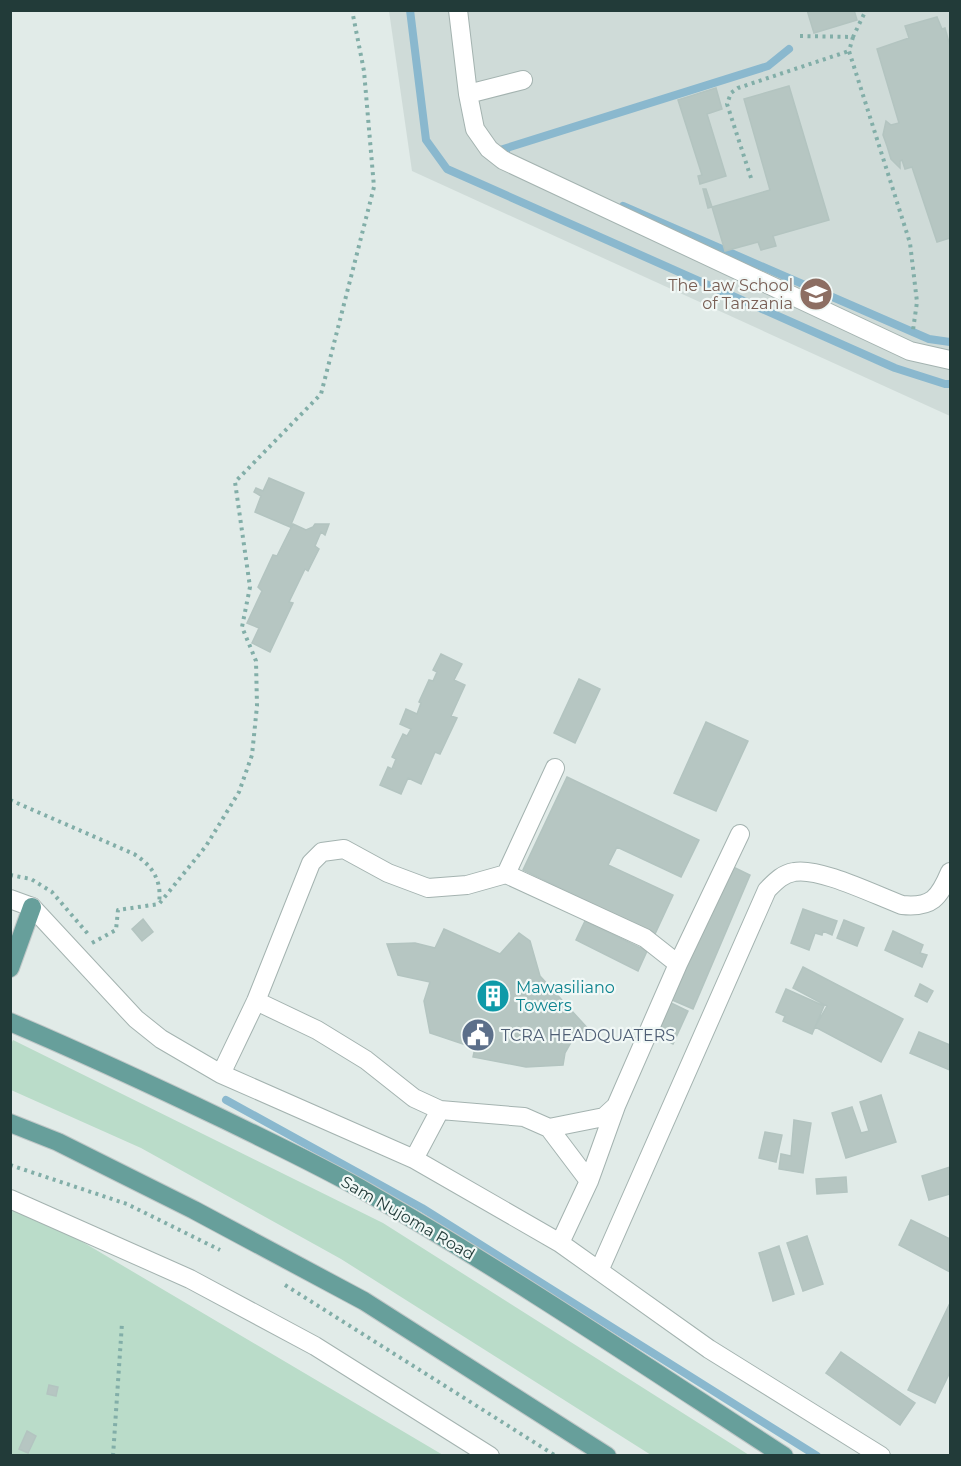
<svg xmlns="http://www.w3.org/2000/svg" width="961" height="1466" font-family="Montserrat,sans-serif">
<rect width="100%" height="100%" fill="#e1ebe8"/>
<path fill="#cfdbd8" d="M389,11H950V416L412,171Z"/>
<path fill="#badcc9" d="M13,1040L383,1223L749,1455H651L341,1259L141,1148L11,1090L10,1046Z
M10,1208L59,1228L443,1455H11Z"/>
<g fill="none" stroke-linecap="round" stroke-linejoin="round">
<path stroke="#8ab8ce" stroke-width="8" d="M410,10L426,140L447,169L895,368L945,384H950
M506,152L500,150L768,66L789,49
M623,206L929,339L950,342
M226,1100L422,1208L817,1456"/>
</g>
<path fill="#b6c6c2" stroke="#b3c4c0" stroke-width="1.5" d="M807,10H854L857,20L814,33Z
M937,17L942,29L945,28L950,46V238L937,242L912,167L905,169L902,160L900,161V168L891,159L887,146L883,135L886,121L891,125L899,123L877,49L909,38L905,26Z
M789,86L829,220L773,236L776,246L761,250L758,242L725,251L712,207L770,190L744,99Z
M716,88L722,109L707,114L726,176L700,184L698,176L702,175L678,100Z
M703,189H706L712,207L708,208Z
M269,478L304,493L290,527L255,512L261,496L254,492L256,488L263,491Z
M293,524L306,530L313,527L315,524H329L325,535L321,532L315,546L319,549L308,571L305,569L289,602L293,603L270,652L252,643L259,628L247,623L262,591L258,587L273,555L277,556Z
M441,654L462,664L454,680L465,685L451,716L457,718L440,754L435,752L421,784L408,778L401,794L380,785L388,767L392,769L396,759L392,757L403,734L407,736L411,729L400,724L406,709L417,714L421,703L419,702L429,680L433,681L437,672L433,670Z
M579,679L600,689L575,743L554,733Z
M706,722L748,741L716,811L674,793Z
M567,777L699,840L681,877L617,847L608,865L673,895L655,934L523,870Z
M727,864L750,875L693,1009L670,999Z
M803,909L837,921L832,935L823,931L822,935L815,933L809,950L791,943Z
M143,919L153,932L142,941L132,929Z
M844,920L864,928L857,946L837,938Z
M585,921L647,951L638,971L576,940Z
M444,929L500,954L519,933L530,941L540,976L591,1032L573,1039L565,1053L563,1065L526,1067L473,1057L475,1048L430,1033L424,1001L430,982L398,975L387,944L415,943L435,948Z
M893,931L923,945L920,953L927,955L922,967L885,950Z
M803,967L903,1019L881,1062L815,1027L827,1006L793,988Z
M920,984L933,991L927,1002L915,996Z
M786,989L824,1006L812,1034L783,1021L785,1016L776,1012Z
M669,1002L688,1011L673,1044L654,1035Z
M919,1032L950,1045V1070L910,1053Z
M881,1095L896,1142L846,1158L832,1113L852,1107L861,1133L869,1131L860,1102Z
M794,1120L811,1123L803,1173L779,1169L781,1154L791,1156Z
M765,1132L782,1135L776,1162L759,1158Z
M950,1167V1194L929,1200L922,1176Z
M846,1177L847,1192L817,1194L816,1179Z
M911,1220L950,1239V1272L899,1245Z
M807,1236L823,1284L803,1291L787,1243Z
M779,1246L794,1294L773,1301L759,1253Z
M950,1303V1372L935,1403L908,1390Z
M841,1352L915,1403L900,1425L826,1373Z
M49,1385L58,1387L56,1396L47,1394Z
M27,1431L36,1436L28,1453L19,1449Z"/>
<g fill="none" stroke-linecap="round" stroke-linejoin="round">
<g stroke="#a4b3b0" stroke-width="20">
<path id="minor" d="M458,10L468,94L475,129L489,149L503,160L910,351L950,360
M468,94L523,80
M506,874L645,938L678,964
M10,899L32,907L136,1019L161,1039L221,1074L414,1159L560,1243L709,1349L881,1456
M256,1001L317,1030L366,1060L414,1098L440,1110L524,1117L549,1128L589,1181
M221,1074L256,1001L311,863L322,852L344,849L388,873L428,888L467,885L506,874L555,768
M549,1128L604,1117L616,1106
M414,1159L440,1110
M10,1199L190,1279L315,1346L490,1456
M560,1243L589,1181L616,1106L678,964L740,834
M599,1271L767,890C775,882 782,874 794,872C819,867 875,895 902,905C932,908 939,898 950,872"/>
</g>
<g stroke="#c1c8c8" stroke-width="20">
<path id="major" d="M10,968L32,907
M10,1022C83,1053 154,1086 225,1120C274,1144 323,1167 370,1194C511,1275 647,1367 784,1456
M10,1123L58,1142L194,1210L364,1301L607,1456"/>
</g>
<path stroke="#82aea8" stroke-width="4" stroke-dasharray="3 4.5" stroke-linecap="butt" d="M800,36L853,37L866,10
M853,37L849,51L910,243L917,302L913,330
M751,178L727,104L731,93L738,88L849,51
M10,800L134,854C153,866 162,881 159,903
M10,875L31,879L52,892L88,934
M92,943L116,930L118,910L159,904L206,846L239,792L252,755L257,706L256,661L242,627L250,587L235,482L321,394L374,187L364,71L352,10
M10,1165L127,1204L220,1250
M285,1285L556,1456
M113,1456L122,1323"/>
<use href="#minor" stroke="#fff" stroke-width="18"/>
<use href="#major" stroke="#679f9b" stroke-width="18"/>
</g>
<defs>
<g id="university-disc" transform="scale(1.725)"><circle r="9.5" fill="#8d6e63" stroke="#f1f8f6"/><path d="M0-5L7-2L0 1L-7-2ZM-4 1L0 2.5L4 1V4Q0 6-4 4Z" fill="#fff"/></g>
<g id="building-disc" transform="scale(1.725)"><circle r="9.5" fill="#0f9aa8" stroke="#f1f8f6"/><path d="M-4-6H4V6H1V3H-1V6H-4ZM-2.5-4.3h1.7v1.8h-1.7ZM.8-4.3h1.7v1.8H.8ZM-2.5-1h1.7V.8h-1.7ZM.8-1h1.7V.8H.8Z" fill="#fff"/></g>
<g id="civic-disc" transform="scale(1.725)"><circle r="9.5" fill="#5c6f8a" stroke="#f1f8f6"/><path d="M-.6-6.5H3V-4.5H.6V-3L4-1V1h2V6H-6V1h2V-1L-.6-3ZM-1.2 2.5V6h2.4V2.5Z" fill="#fff"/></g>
</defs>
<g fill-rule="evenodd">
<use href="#university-disc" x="816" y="294"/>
<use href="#building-disc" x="493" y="996"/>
<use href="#civic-disc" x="478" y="1035"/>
</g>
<g text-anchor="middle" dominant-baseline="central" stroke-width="4.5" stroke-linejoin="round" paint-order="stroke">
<g font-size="16" fill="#785e54" stroke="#f1f8f6" text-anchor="end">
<text x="793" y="285">The Law School<tspan x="793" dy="18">of Tanzania</tspan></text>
</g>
<g font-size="16" fill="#0d838f" stroke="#f1f8f6" text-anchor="start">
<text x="516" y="987">Mawasiliano<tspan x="516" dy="18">Towers</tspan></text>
</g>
<g font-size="16" fill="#4e5e75" stroke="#f1f8f6" text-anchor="start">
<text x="501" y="1035">TCRA HEADQUATERS</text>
</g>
<g font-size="16" fill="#223b39" stroke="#f1f8f6">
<text transform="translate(408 1218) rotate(30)">Sam Nujoma Road</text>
</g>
</g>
<rect width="961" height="1466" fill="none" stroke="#223b39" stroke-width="24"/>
</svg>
